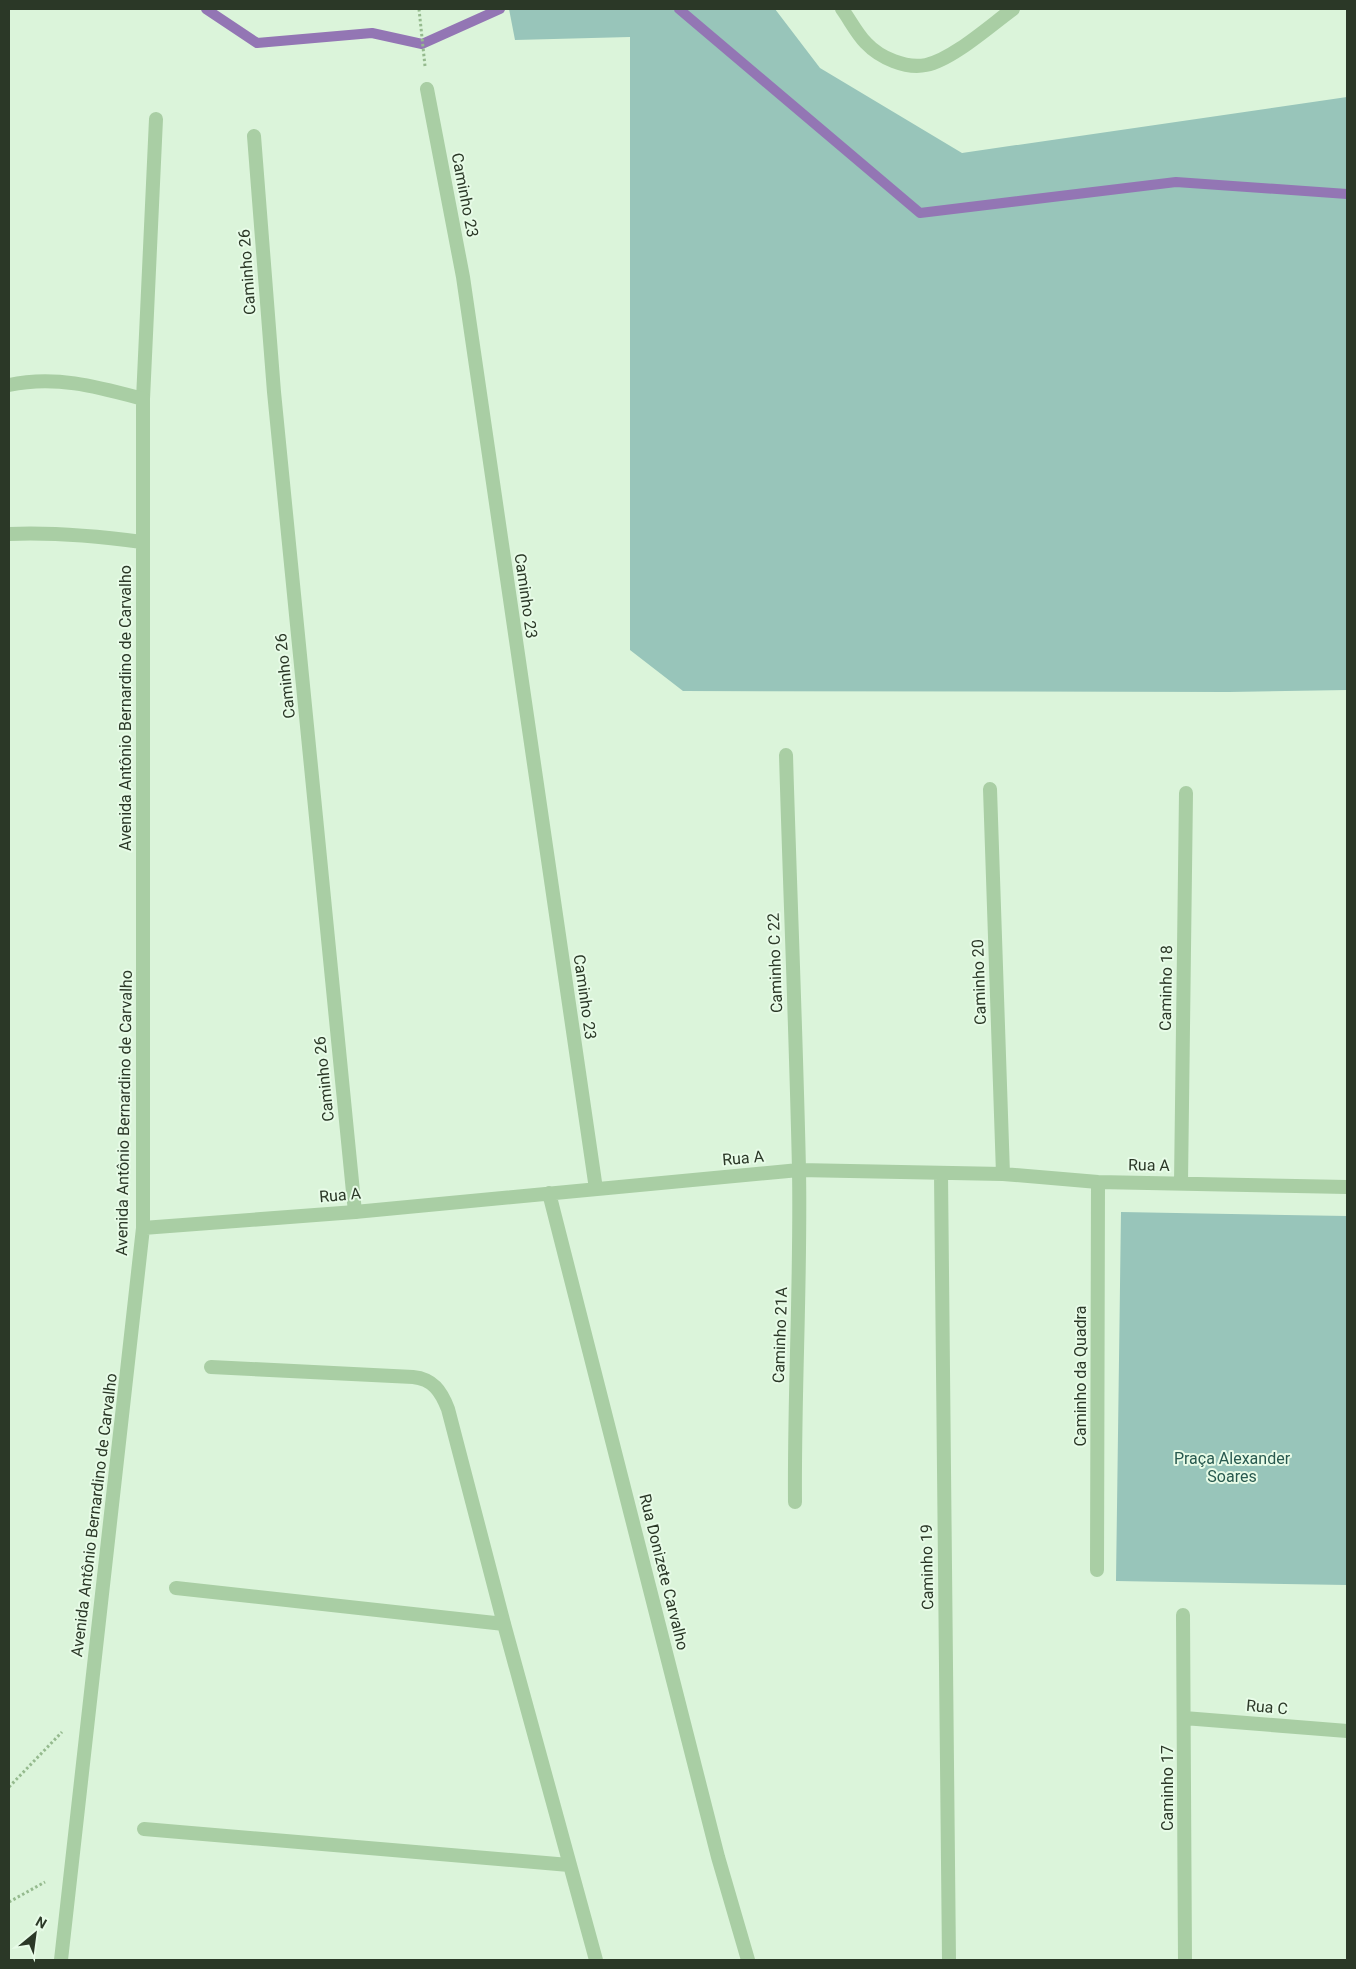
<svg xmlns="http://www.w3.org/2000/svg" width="1356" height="1969" font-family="Roboto,sans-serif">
<rect width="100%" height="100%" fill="#dbf4da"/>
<path fill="#98c5ba" d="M509,9H775L820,68L962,153L1347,97V690L1229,692L683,691L630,650V37L515,40Z
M1121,1212L1347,1216V1585L1116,1581Z"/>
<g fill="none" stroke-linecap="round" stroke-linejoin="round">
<path stroke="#9376b4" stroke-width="10" d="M206,9L257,43L372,33L422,44L500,9
M679,9L920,213L1176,182L1347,194"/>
<path stroke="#95ba8e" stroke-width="3" stroke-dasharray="2.5 2.5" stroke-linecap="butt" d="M419,9L425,66
M9,1787L62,1732
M9,1902L45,1882"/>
<path stroke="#a9cea4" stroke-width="14" d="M254,136L274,392L355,1212
M143,399L156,119"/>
<path stroke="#a9cea4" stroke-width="14" d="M842,9C850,20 857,34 866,43C880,58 906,69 926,65C952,60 991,25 1013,9
M427,89L463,277L596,1189
M9,385C56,375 98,387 143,399V1228L61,1960
M9,534C54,532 97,536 142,542
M786,755C790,893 796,1032 799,1170C801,1281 794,1391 795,1502
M990,789L1003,1174
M941,1174L949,1960
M1181,1183L1186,793
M549,1193L718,1857L748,1960
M143,1228L355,1212L799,1170L1003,1174L1098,1182L1347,1187
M211,1367L413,1377C433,1379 441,1391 448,1409L504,1624L596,1960
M1097,1570L1098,1182
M176,1588L504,1624
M1183,1615L1185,1960
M1184,1718L1347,1731
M144,1829L569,1865"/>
</g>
<g text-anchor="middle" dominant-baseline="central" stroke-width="4" stroke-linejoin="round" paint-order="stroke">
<g font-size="16" fill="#2b3827" stroke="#e7fbe7">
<text transform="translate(465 195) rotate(79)">Caminho 23</text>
<text transform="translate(247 272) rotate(-94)">Caminho 26</text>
<text transform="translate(526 596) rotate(82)">Caminho 23</text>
<text transform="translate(285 676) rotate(-96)">Caminho 26</text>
<text transform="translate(125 708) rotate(-90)">Avenida Antônio Bernardino de Carvalho</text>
<text transform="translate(775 963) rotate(-92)">Caminho C 22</text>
<text transform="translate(979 982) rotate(-92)">Caminho 20</text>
<text transform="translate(1166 988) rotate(-89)">Caminho 18</text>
<text transform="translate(585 997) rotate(82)">Caminho 23</text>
<text transform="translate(324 1079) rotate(-96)">Caminho 26</text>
<text transform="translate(124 1113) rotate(-89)">Avenida Antônio Bernardino de Carvalho</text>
<text transform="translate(743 1158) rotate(-5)">Rua A</text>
<text transform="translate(1149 1165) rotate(1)">Rua A</text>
<text transform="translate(340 1195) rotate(-5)">Rua A</text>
<text transform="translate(780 1335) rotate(-88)">Caminho 21A</text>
<text transform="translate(1080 1376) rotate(-90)">Caminho da Quadra</text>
<text transform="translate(94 1515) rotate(-83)">Avenida Antônio Bernardino de Carvalho</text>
<text transform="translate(927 1567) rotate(-91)">Caminho 19</text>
<text transform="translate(664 1572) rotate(76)">Rua Donizete Carvalho</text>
<text transform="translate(1267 1707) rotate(5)">Rua C</text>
<text transform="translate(1167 1788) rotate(-90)">Caminho 17</text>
</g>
<g font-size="16" fill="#28594f" stroke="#e7fbe7">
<text x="1232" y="1458">Praça Alexander<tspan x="1232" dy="18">Soares</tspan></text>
</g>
</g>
<rect width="1356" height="1969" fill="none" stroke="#2b3827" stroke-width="20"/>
<g transform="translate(35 1934) rotate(29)" stroke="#e7fbe7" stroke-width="4" paint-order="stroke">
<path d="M0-4L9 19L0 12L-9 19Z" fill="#2b3827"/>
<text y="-8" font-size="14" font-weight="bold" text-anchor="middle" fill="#2b3827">N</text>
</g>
</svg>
